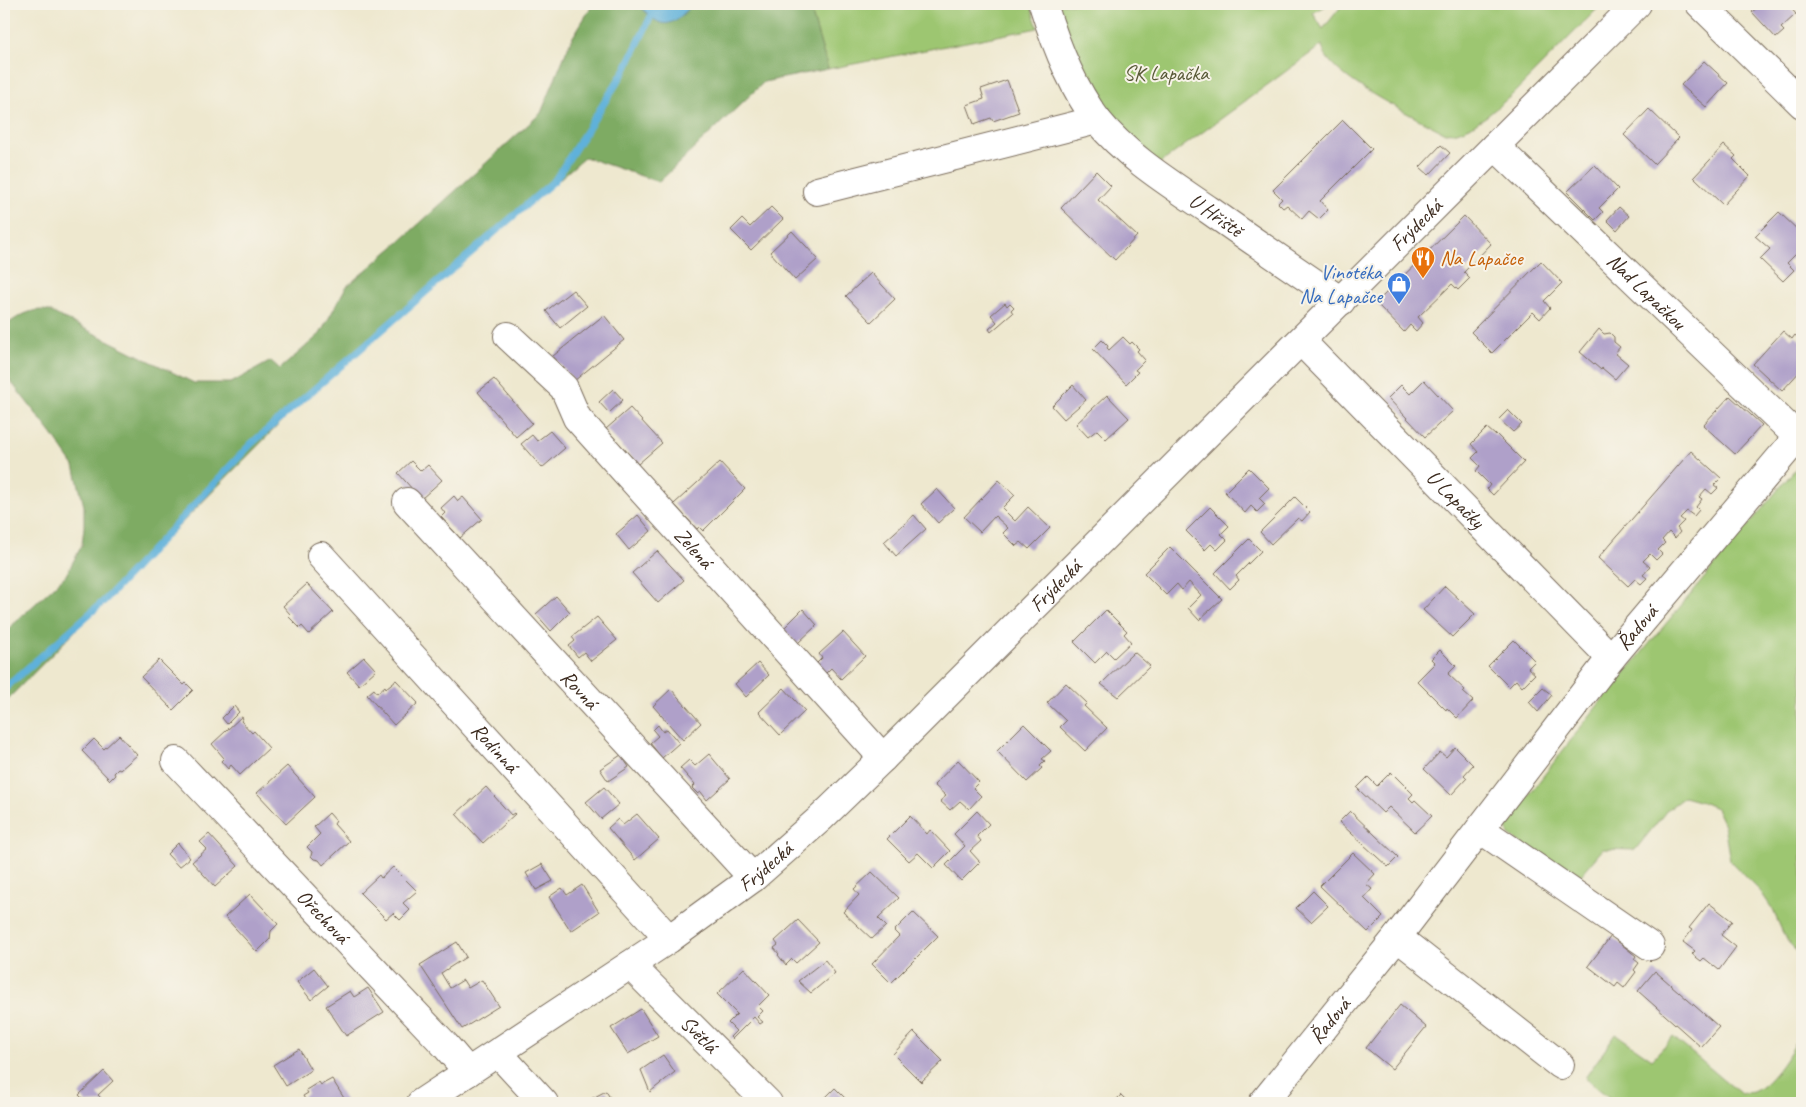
<svg xmlns="http://www.w3.org/2000/svg" width="1806" height="1107" font-family="Caveat,sans-serif">
<rect width="100%" height="100%" fill="#f7f3e8"/>
<filter id="ink" filterUnits="userSpaceOnUse"><feTurbulence type="fractalNoise" baseFrequency=".02" numOctaves="2"/><feDisplacementMap in="SourceGraphic" scale="10" xChannelSelector="R" yChannelSelector="G"/><feConvolveMatrix kernelMatrix="1 2 1 2 8 2 1 2 1" color-interpolation-filters="sRGB"/></filter>
<filter id="wash" filterUnits="userSpaceOnUse"><feTurbulence type="fractalNoise" baseFrequency=".0096" numOctaves="4" result="noise"/><feDisplacementMap in="SourceGraphic" scale="20" xChannelSelector="R" yChannelSelector="G"/><feGaussianBlur stdDeviation="1.12" result="paint"/><feColorMatrix in="noise" values="0 0 0 0 0 0 0 0 0 0 0 0 0 0 0 0 0 1.4 0 .05"/><feComposite in="paint" operator="in"/></filter>
<g filter="url(#wash)">
<rect width="100%" height="100%" fill="#eee8cf"/>
<path fill="#9dc671" stroke="#6c7848" d="M809,4H1030L1038,28L828,69Z
M1057,4H1329L1313,13L1323,29L1343,4H1602L1512,95L1487,116L1470,127L1457,132L1445,133C1412,115 1351,88 1328,59C1324,54 1323,49 1322,45L1155,167L1097,100L1063,25Z
M1802,461V962L1796,950L1786,940L1773,910L1761,892L1730,861L1724,825L1716,808L1702,802L1684,797L1668,809L1635,850L1603,849L1576,881L1509,835L1504,821L1531,792L1598,705Z
M1802,1032V1103H1616L1585,1078L1616,1034L1652,1059L1673,1037L1741,1094C1744,1093 1749,1093 1753,1092C1773,1083 1792,1050 1802,1032Z"/>
<path fill="#7eab63" stroke="#5c6a40" d="M593,4H809L828,69L764,82L659,182L585,157L303,400L4,703V633L66,575L82,545L84,527V506L74,466L52,434L4,373V327C16,317 33,307 49,311L194,383H231L271,361L280,369L320,334L346,287L398,243L541,113L571,40Z"/>
<path fill="#5eb1da" stroke="#4c6e7c" d="M638,4H694C682,14 671,31 655,20C649,15 643,10 638,4Z"/>
<g fill="none" stroke-linecap="round" stroke-linejoin="round">
<path stroke="#5eb1da" stroke-width="7" d="M4,689L105,600L251,444L555,180L625,70L657,4"/>
</g>
<g id="blocks">
<path fill="#afa0c9" d="M1761,4H1787L1796,14L1781,28L1784,31L1776,38L1752,12Z
M1704,61L1728,83L1706,107L1681,85Z
M1007,80L1019,112L993,121L991,118L974,124L967,105L984,99L981,89Z
M1649,109L1679,138L1654,164L1624,135Z
M1343,120L1372,149L1320,201L1328,210L1319,219L1309,211L1302,219L1287,205L1283,208L1278,203L1282,199L1273,190Z
M1441,145L1450,153L1429,175L1420,167Z
M1724,145L1736,156L1733,159L1750,176L1723,205L1694,177Z
M1595,165L1618,189L1599,208L1603,212L1595,220L1567,192Z
M1096,171L1111,186L1098,200L1137,236L1115,260L1061,208Z
M771,207L783,219L751,250L731,230L742,219L750,227Z
M1619,207L1629,216L1617,230L1607,220Z
M1779,212L1802,234V248L1787,263L1794,270L1783,281L1760,259L1770,249L1755,236Z
M1464,216L1491,244L1464,272L1470,278L1458,290L1452,284L1418,317L1423,323L1416,331L1410,325L1404,332L1376,303Z
M792,231L818,259L795,280L770,252Z
M1541,261L1562,283L1544,301L1550,308L1540,319L1533,312L1492,353L1471,332Z
M871,273L895,299L871,322L846,296Z
M573,290L587,306L560,328L546,311Z
M1005,303L1007,306L1010,303L1014,307L1011,310L1013,313L991,332L989,329L997,322L991,315Z
M604,315L624,340L574,381L553,356Z
M1599,329L1604,334L1610,333L1614,337V342L1620,347L1615,353L1628,364L1615,379L1602,368L1601,370L1580,352Z
M1783,331L1792,339L1795,335L1802,341L1801,347L1802,349V369L1782,391L1753,364Z
M1123,337L1130,344L1132,342L1139,349L1137,351L1145,360L1135,370L1138,372L1126,384L1093,349L1102,340L1108,346L1107,348L1109,350Z
M494,379L532,423L516,437L478,392Z
M1424,380L1453,411L1425,437L1388,398L1401,385L1410,394Z
M1073,385L1086,400L1064,419L1052,406Z
M613,389L623,400L609,413L599,402Z
M1107,395L1129,418L1106,439L1097,430L1088,437L1076,424Z
M1730,396L1762,425L1735,454L1703,425Z
M630,408L662,443L638,464L606,429Z
M1508,410L1522,424L1513,432L1499,419Z
M1487,428L1495,435L1496,434L1524,462L1493,495L1487,489L1490,485L1476,471L1480,466L1472,458L1478,452L1471,444Z
M550,431L565,448L542,468L521,444L532,435L537,441Z
M1691,451L1721,478L1714,485L1718,488L1712,494L1706,489L1699,497L1702,499L1696,507L1699,510L1694,516L1687,511L1680,518L1684,521L1677,528L1680,532L1675,538L1669,532L1662,540L1665,543L1658,550L1662,554L1656,560L1650,554L1643,561L1650,567L1643,575L1647,578L1641,584L1635,579L1628,586L1598,558Z
M411,461L421,471L428,465L442,480L421,499L398,473Z
M720,462L745,489L703,531L699,527L697,529L674,504Z
M1249,468L1269,488L1259,498L1265,504L1257,512L1251,506L1245,513L1225,492Z
M999,480L1015,495L1002,508L1015,521L1028,507L1050,528L1029,549L1021,542L1016,546L1003,533L1008,528L995,516L980,532L964,517Z
M937,489L954,508L938,523L921,504Z
M454,496L458,501L463,497L482,519L460,538L441,517L445,513L441,508Z
M1295,497L1310,512L1302,521L1298,518L1271,544L1260,532Z
M1210,507L1229,526L1221,534L1227,540L1217,550L1211,544L1205,550L1186,531Z
M638,515L651,531L629,550L616,534Z
M914,515L926,529L896,556L884,542Z
M1249,539L1261,551L1236,576L1239,580L1230,589L1215,573Z
M1170,547L1222,599L1199,620L1188,608L1201,595L1189,582L1182,590L1177,584L1166,595L1144,573Z
M657,551L684,580L658,603L632,573Z
M307,584L333,612L309,634L302,626L300,628L288,616L290,614L283,606Z
M1445,586L1475,614L1452,637L1423,610Z
M556,596L570,612L551,631L536,614Z
M803,609L817,625L797,644L783,629Z
M1106,610L1127,631L1124,634L1131,642L1114,658L1107,651L1095,663L1074,642Z
M597,617L617,640L591,661L584,652L578,657L569,646L575,641L572,637Z
M843,632L865,656L841,679L831,668L825,674L816,664L822,658L819,654Z
M1514,640L1535,661L1528,668L1535,674L1522,687L1516,680L1509,687L1488,666Z
M1440,650L1456,666L1448,674L1465,690L1463,692L1473,701L1457,718L1447,708L1446,710L1417,681L1435,663L1431,659Z
M1134,652L1150,666L1118,697L1101,684Z
M364,657L376,670L359,685L347,672Z
M159,660L184,685L186,683L193,690L173,710L141,677Z
M758,663L769,675L746,697L735,684Z
M396,680L418,703L394,725L367,695L374,689L377,693L385,686L386,688Z
M1066,683L1087,703L1084,706L1107,728L1085,751L1060,727L1066,721L1047,703Z
M784,688L805,711L780,735L759,712Z
M1543,688L1552,695L1538,712L1529,702Z
M671,689L701,723L683,740L653,706Z
M234,706L239,712L227,724L222,718Z
M241,717L243,718L241,721L252,733L254,731L269,748L240,775L231,765L228,769L221,761L224,758L212,744Z
M1024,724L1051,751L1042,759L1045,761L1040,766L1042,768L1027,782L997,751Z
M658,725L663,732L667,729L679,743L662,758L650,743L658,736L653,730Z
M119,735L137,755L120,770L118,769L114,773L115,775L110,780L82,751L94,739L104,749Z
M1455,747L1473,765L1464,775L1467,778L1451,795L1424,769L1440,752L1446,757Z
M709,754L730,779L707,800L701,792L698,794L692,788L695,785L680,768L689,760L695,766Z
M621,755L629,767L608,781L600,769Z
M958,760L979,782L973,788L981,796L969,809L960,801L950,810L940,801L946,796L934,785Z
M287,766L315,797L286,824L257,793Z
M1391,772L1413,794L1409,798L1413,802L1415,800L1432,816L1415,832L1389,807L1383,813L1357,788L1368,777L1377,786Z
M486,787L511,815L514,813L515,814L483,843L456,814Z
M604,787L619,804L601,819L586,802Z
M977,811L989,824L977,836L981,841L970,851L980,862L961,881L946,865L965,846L954,834Z
M1350,811L1398,857L1388,867L1339,822Z
M329,813L336,821L334,824L349,841L323,865L319,860L314,859L311,856L312,852L307,847L320,834L314,827Z
M637,814L659,839L635,860L608,828L618,819L623,825Z
M910,816L927,834L930,830L950,851L933,868L918,853L909,861L887,839Z
M209,834L238,866L215,887L192,862L207,849L200,842Z
M178,843L190,858L179,867L167,854Z
M1353,853L1375,874L1366,884L1372,889L1364,898L1383,917L1368,932L1320,886Z
M542,864L553,881L536,890L526,873Z
M393,867L417,891L403,903L410,910L400,920L393,913L386,919L360,893L379,875L381,878Z
M872,872L899,898L878,918L886,926L872,939L843,912L859,895L854,889Z
M582,885L599,912L571,931L549,897L562,888L567,895Z
M1313,891L1328,906L1311,922L1296,908Z
M250,894L278,924L271,931L270,939L257,952L225,917Z
M1709,903L1732,921L1721,935L1736,947L1719,970L1704,958L1701,961L1692,954L1695,951L1683,942L1692,930L1689,928Z
M913,912L938,936L891,983L872,964L899,936L894,931Z
M798,920L819,942L796,963L792,959L786,965L778,955L779,954L774,948L778,945L775,941Z
M1611,936L1636,956L1634,959L1639,963L1634,970L1636,972L1624,988L1618,983L1615,987L1588,966Z
M457,942L466,957L441,973L450,988L463,980L468,988L482,980L499,1006L462,1029L420,965Z
M825,960L835,973L811,993L798,981Z
M314,968L328,986L311,1000L297,982Z
M744,968L769,995L758,1006L763,1011L757,1017L763,1022L760,1024L754,1017L732,1039L730,1037L736,1031L728,1023L737,1014L717,994Z
M1655,971L1719,1027L1701,1047L1638,991Z
M368,988L384,1012L346,1036L326,1006L350,991L354,997Z
M1400,1005L1426,1027L1392,1069L1366,1048Z
M641,1009L658,1036L628,1054L611,1028Z
M914,1032L943,1061L921,1082L893,1054Z
M299,1049L311,1070L286,1086L273,1065Z
M663,1055L675,1072L650,1092L641,1070Z
M104,1071L113,1081L98,1095L105,1102L87,1103L79,1095Z
M332,1079L347,1103H307L303,1096L308,1093L306,1090L319,1082L321,1085Z
M835,1088L850,1103H820Z
M606,1091L613,1103H583Z
M1121,1095L1129,1103H1113Z"/>
</g>
</g>
<g filter="url(#ink)">
<use href="#blocks" fill-opacity="0" stroke="#7a6c5c" stroke-width="1"/>
<g fill="none" stroke-linecap="round" stroke-linejoin="round">
<g stroke="#7a6c5c" stroke-width="30">
<g id="minor">
<path id="s1" d="M1043,4C1055,43 1072,87 1097,120C1127,157 1171,184 1209,210C1253,241 1297,271 1341,301"/>
<path d="M1700,4L1802,104"/>
<path id="s2" d="M1495,146L1798,437"/>
<path d="M817,191L1097,120"/>
<path id="s3" d="M508,336L564,388L577,418L883,758"/>
<path id="s4" d="M1301,341L1611,658"/>
<path id="s5" d="M407,502L753,878"/>
<path id="s6" d="M321,556L669,939"/>
<path id="s7" d="M176,761L445,1045L468,1072"/>
<path d="M1480,829L1650,946"/>
<path d="M1397,937L1560,1065"/>
<path id="s8" d="M630,965L768,1103"/>
<path d="M498,1053L544,1103"/>
<path id="s9" d="M1263,1103L1397,937L1611,658L1802,432"/>
</g>
</g>
<g stroke="#7a6c5c" stroke-width="30">
<g id="major">
<path id="s10" d="M421,1103L669,939L753,878L822,817L883,758L1637,4"/>
</g>
</g>
<use href="#minor" stroke="#fff" stroke-width="28"/>
<use href="#major" stroke="#fff" stroke-width="28"/>
</g>
</g>
<defs>
<g id="restaurant-pin" transform="scale(1.25)"><path d="M0 17L-7.5 6A9.5 9.5 0 1 1 7.5 6Z" fill="#e8710a" stroke="#f7f3e8"/><path d="M-5-6h1v4h1v-4h1v4h1v-4h1v5L-1.5 .5V6h-2V.5L-5-1ZM5-6V6H3V1.5H1.5Q1.5-4 5-6Z" fill="#fff"/></g>
<g id="shop-pin" transform="scale(1.25)"><path d="M0 17L-7.5 6A9.5 9.5 0 1 1 7.5 6Z" fill="#3f7fe0" stroke="#f7f3e8"/><path d="M-5-2.5h2.3a2.7 3.5 0 0 1 5.4 0H5L5.5 6h-11ZM-1.5-2.5h3a1.5 2.3 0 0 0-3 0Z" fill="#fff"/></g>
</defs>
<g fill-rule="evenodd">
<use href="#restaurant-pin" x="1423" y="258"/>
<use href="#shop-pin" x="1399" y="284"/>
</g>
<g text-anchor="middle" dominant-baseline="central" stroke-width="4" stroke-linejoin="round" paint-order="stroke">
<g font-size="21" fill="#585937" stroke="#f7f3e8">
<text x="1166" y="73">SK Lapačka</text>
</g>
<g font-size="21" fill="#3b2a1e" stroke="#f7f3e8">
<text stroke="none"><textPath href="#s1" startOffset="281">U Hřiště</textPath></text>
<text stroke="none"><textPath href="#s10" startOffset="1332">Frýdecká</textPath></text>
<text stroke="none"><textPath href="#s2" startOffset="210">Nad Lapačkou</textPath></text>
<text stroke="none"><textPath href="#s4" startOffset="221">U Lapačky</textPath></text>
<text stroke="none"><textPath href="#s3" startOffset="284">Zelená</textPath></text>
<text stroke="none"><textPath href="#s10" startOffset="822">Frýdecká</textPath></text>
<text stroke="none"><textPath href="#s9" startOffset="605">Řadová</textPath></text>
<text stroke="none"><textPath href="#s5" startOffset="255">Rovná</textPath></text>
<text stroke="none"><textPath href="#s6" startOffset="259">Rodinná</textPath></text>
<text stroke="none"><textPath href="#s10" startOffset="418">Frýdecká</textPath></text>
<text stroke="none"><textPath href="#s7" startOffset="214">Ořechová</textPath></text>
<text stroke="none"><textPath href="#s9" startOffset="106">Řadová</textPath></text>
<text stroke="none"><textPath href="#s8" startOffset="98">Světlá</textPath></text>
</g>
<g font-size="21" fill="#c56008" stroke="#f7f3e8" text-anchor="start">
<text x="1440" y="258">Na Lapačce</text>
</g>
<g font-size="21" fill="#366cbe" stroke="#f7f3e8" text-anchor="end">
<text x="1382" y="272">Vinotéka<tspan x="1382" dy="24">Na Lapačce</tspan></text>
</g>
</g>
<rect width="1806" height="1107" fill="none" stroke="#f7f3e8" stroke-width="20"/>
</svg>
